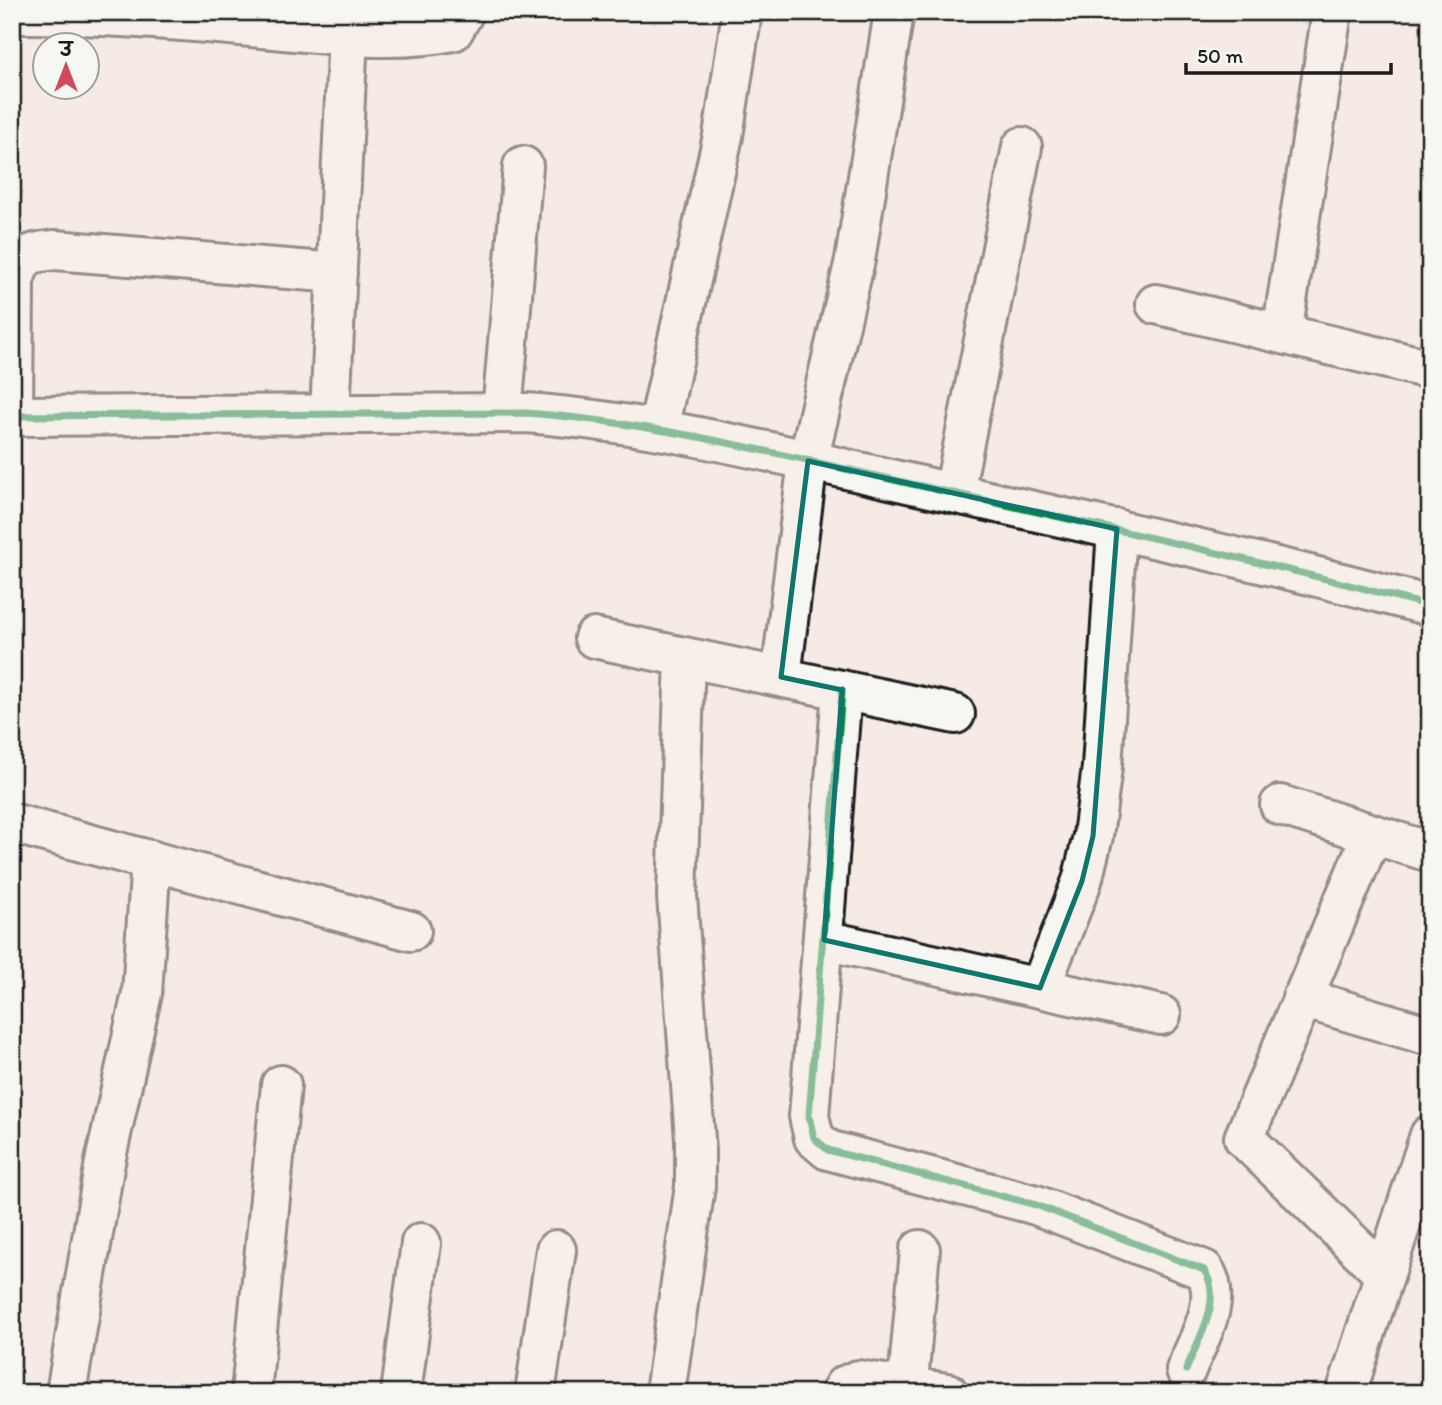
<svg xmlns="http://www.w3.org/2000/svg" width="1442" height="1405" font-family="Itim,'Playpen Sans Deva',sans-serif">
<rect width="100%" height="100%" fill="#f5eae4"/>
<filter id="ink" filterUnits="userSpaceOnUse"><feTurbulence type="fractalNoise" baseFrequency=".0143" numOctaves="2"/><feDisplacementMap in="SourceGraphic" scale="14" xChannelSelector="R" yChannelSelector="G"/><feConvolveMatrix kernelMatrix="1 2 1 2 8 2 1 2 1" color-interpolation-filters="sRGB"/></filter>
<g filter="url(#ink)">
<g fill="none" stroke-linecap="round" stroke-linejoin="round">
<g stroke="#1c1c1c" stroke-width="44">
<path id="minor" d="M12,14C95,13 180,20 262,28C324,33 392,44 453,31L464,12
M1156,304L1430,369
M1282,333L1332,12
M502,413L523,166
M330,414L348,34
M12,416L526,413C662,423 794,458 926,487C1094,525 1263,561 1430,606
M13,416L14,281C22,254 28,253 55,250L337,273
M658,429L723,136L742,12
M954,493L1022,147
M594,638L955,714
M781,677L808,461L855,260L894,12
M842,690L809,1116L814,1138L828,1150L1036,1205L1204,1270C1224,1300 1198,1339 1186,1370
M1280,805L1430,852
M12,823L411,931
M1372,834L1244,1138L1384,1274
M824,940L1161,1015
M1040,988L1082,881L1093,836L1102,767L1117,529
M1302,998L1430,1036
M66,1393L105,1162L142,993L151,860
M251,1393L281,1085
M401,1393L421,1243
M535,1393L556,1250
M665,1393L695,1186V1139L677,896L685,657
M841,1393L844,1386L858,1380L948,1393
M907,1393L920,1250
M1346,1393L1430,1135"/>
</g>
<use href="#minor" stroke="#f6f6f2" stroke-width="38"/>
<g stroke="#f6f6f2" stroke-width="11">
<path id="cycleway" d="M12,416L526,413C662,423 794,458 926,487C1094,525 1263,561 1430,606
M842,690L809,1116L814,1138L828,1150L1036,1205L1204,1270C1224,1300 1198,1339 1186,1370"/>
</g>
<use href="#cycleway" stroke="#00873e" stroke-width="7"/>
</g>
</g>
<path d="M0 0H1442V1405H0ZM808,461L1117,529L1093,836L1082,881L1040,988L824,940L842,690L781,677Z" fill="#f5eae4" fill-opacity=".55" fill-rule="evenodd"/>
<path fill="none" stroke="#0f766e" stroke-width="5" stroke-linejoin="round" d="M808,461L1117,529L1093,836L1082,881L1040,988L824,940L842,690L781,677Z"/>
<rect width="1442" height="1405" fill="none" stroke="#f6f6f2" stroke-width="42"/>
<rect x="21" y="21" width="1400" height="1363" fill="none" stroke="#1c1c1c" stroke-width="2.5" filter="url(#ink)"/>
<g transform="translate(66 66)"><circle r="33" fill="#f6f6f2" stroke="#9f9f9c" stroke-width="2"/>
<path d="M0-5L12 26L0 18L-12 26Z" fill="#d1495b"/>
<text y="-10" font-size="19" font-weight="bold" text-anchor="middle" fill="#1c1c1c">उ</text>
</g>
<path d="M1186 63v10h205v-10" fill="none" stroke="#1c1c1c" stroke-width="3.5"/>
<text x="1197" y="63" font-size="21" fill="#1c1c1c" stroke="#f6f6f2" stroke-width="5" paint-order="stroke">50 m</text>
</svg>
